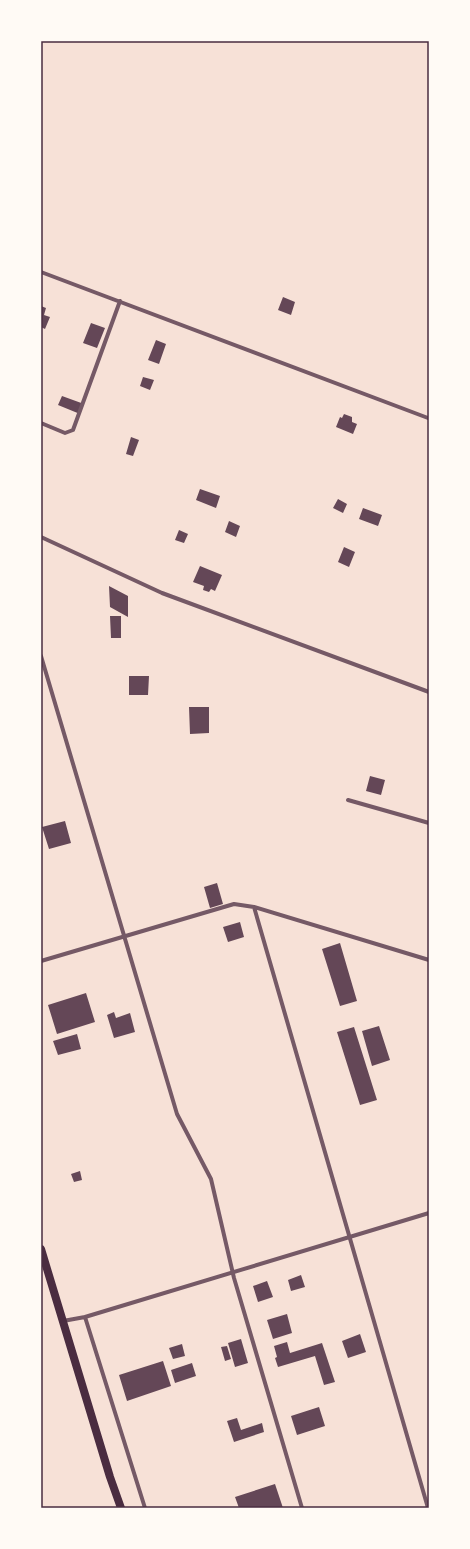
<svg xmlns="http://www.w3.org/2000/svg" width="470" height="1549" font-family="'Fira Sans',sans-serif">
<rect width="100%" height="100%" fill="#f7e1d7"/>
<path fill="#644757" d="M283,297L295,302L291,315L278,310Z
M41,306L46,308L44,315L50,317L45,329L41,327Z
M91,323L105,328L97,348L83,343Z
M156,340L166,344L159,364L148,360Z
M143,377L154,380L150,390L140,386Z
M62,396L84,404L80,414L58,405Z
M344,414L352,417V422L357,424L353,434L336,427L340,417L342,418Z
M131,437L139,440L133,456L126,454Z
M200,489L220,496L216,508L196,500Z
M338,499L347,504L343,513L333,508Z
M363,508L382,515L378,526L359,519Z
M229,521L240,526L236,537L225,532Z
M179,530L188,534L184,543L175,540Z
M344,547L355,552L349,567L338,562Z
M200,566L222,575L215,591L211,589L209,592L203,590L204,586L193,582Z
M109,586L128,596V617L110,607Z
M110,616H121V638H111Z
M129,676H149L148,695H129Z
M189,707H209V733L190,734Z
M370,776L385,780L381,795L366,791Z
M65,821L71,843L49,849L42,827Z
M217,883L223,904L210,908L204,887Z
M240,922L244,937L228,942L223,927Z
M340,943L357,1001L340,1006L322,949Z
M86,993L95,1022L57,1034L48,1005Z
M114,1012L116,1018L130,1013L135,1032L114,1038L107,1015Z
M379,1026L390,1060L372,1066L362,1031Z
M354,1027L377,1100L360,1105L337,1032Z
M77,1034L81,1049L58,1055L53,1041Z
M80,1171L82,1180L74,1182L71,1174Z
M301,1275L305,1287L291,1291L288,1280Z
M267,1281L273,1297L258,1302L253,1286Z
M287,1314L292,1333L273,1339L267,1320Z
M360,1334L366,1352L348,1358L342,1341Z
M241,1339L248,1363L235,1367L228,1343Z
M287,1342L290,1353L322,1343L335,1382L324,1385L315,1356L278,1367L275,1358L277,1357L274,1346Z
M182,1344L185,1356L173,1359L169,1348Z
M227,1346L231,1359L225,1361L221,1347Z
M163,1361L171,1386L127,1401L119,1375Z
M192,1363L196,1376L175,1383L171,1370Z
M319,1407L325,1426L297,1435L291,1416Z
M237,1418L241,1430L262,1423L264,1432L234,1442L227,1421Z
M275,1484L283,1508H239L235,1497Z"/>
<g fill="none" stroke-linecap="round" stroke-linejoin="round">
<path stroke="#755966" stroke-width="4" d="M41,272L428,418
M41,423L65,433L73,430L120,301
M41,537L162,593L429,692
M41,656L177,1114L211,1179L234,1278L302,1508
M348,800L429,823
M254,907L428,1508
M41,961L234,904L254,907L429,960
M85,1317L145,1508
M63,1321L85,1317L429,1213"/>
<path stroke="#4a2c40" stroke-width="8" d="M41,1249L110,1477L121,1508"/>
</g>
<rect width="470" height="1549" fill="none" stroke="#fffaf5" stroke-width="84"/>
<rect x="42" y="42" width="386" height="1465" fill="none" stroke="#4a2c40" stroke-width="1.5"/>
</svg>
